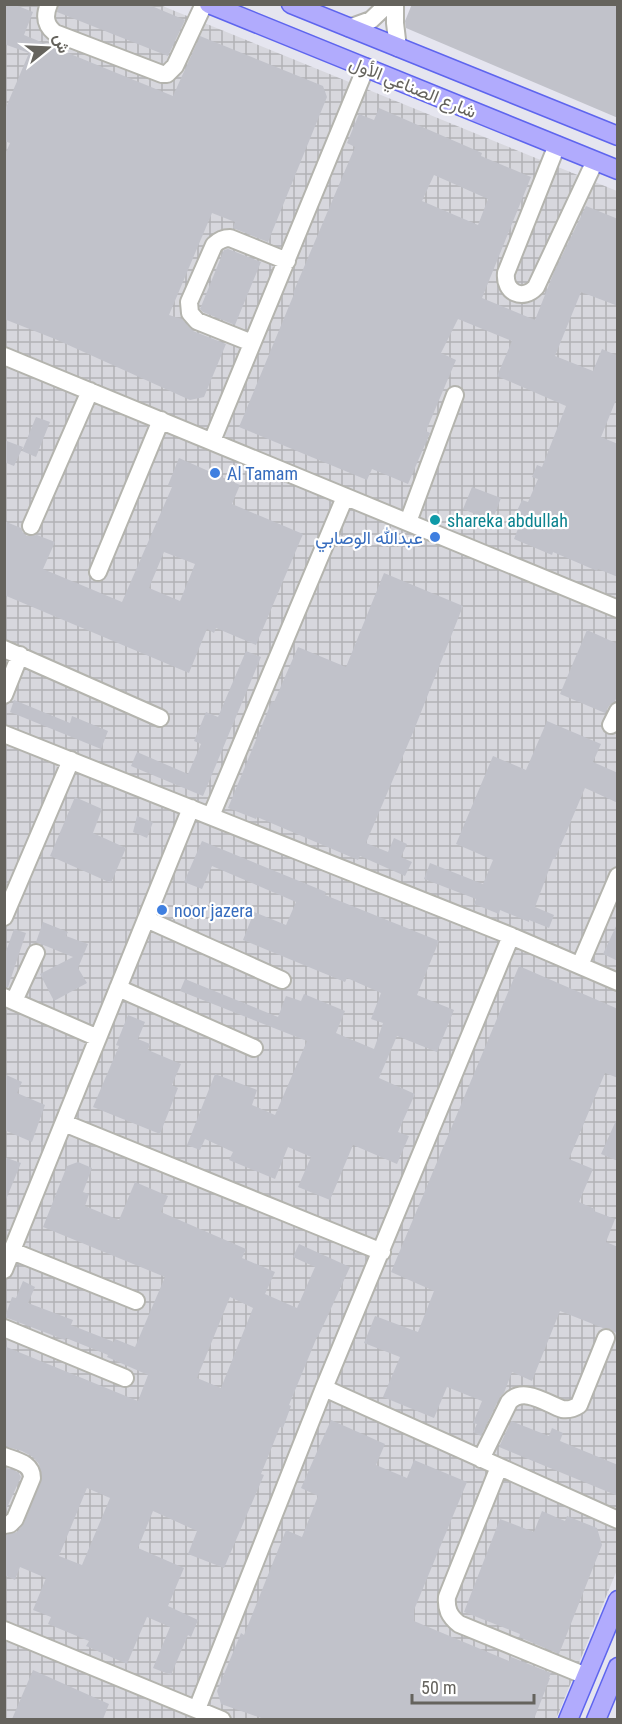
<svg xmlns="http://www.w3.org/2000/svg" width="622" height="1724" font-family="'Roboto Condensed',Vazirmatn,sans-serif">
<defs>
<pattern id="industrial-grid" width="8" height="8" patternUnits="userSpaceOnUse" patternTransform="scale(1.5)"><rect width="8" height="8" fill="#d7d7dd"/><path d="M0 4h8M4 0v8" fill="none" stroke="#b2b2b6"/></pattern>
</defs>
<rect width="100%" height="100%" fill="#e5e5ef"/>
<path fill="url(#industrial-grid)" d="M5,5H160L617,191V1570L556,1719L5,1720Z"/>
<path fill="#c1c2ca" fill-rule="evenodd" d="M4,4H13L33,12L24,35L173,96L200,36L323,86L327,97L268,242L233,228L235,222L212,213L169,315L182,319L193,331L226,344L204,397L190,400L55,339L4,319V157L10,143L4,141V112L29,53L4,44Z
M59,4H147L185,20L168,56L57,12Z
M412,4H618V118L406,28L405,21Z
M379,108L482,153L481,156L531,177L482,298L535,320L554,272L586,206L618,219V306L581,292L555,356L593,371L602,349L618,356V395L601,437L618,444V577L598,569L597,571L553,552L552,555L514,539L523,516L516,513L522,500L528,502L538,479L532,477L537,465L542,467L566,406L497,376L512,341L458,319L441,353L456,360L426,431L430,433L408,484L372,469L367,480L239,427L294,294L293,293L355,147L347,143L359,114L374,120ZM434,175L488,199L478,225L422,201Z
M228,249L261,262L235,325L203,312L200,309L224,250Z
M36,417L50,422L36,457L22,451Z
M4,440L23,447L14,466L4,462Z
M179,458L240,485L232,504L303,534L256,645L216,628L214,633L207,629L189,673L4,595V521L21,528L23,533L27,536L37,535L55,542L43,569L122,602L172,487L168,485ZM164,552L195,564L180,601L149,588Z
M472,487L501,498L492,521L463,509Z
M384,573L463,606L414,730L366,843L388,852L394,838L407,844L401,857L412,862L405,876L360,856L358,860L257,817L256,819L228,808L272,701L274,702L298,647L346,667Z
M587,630L618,644V695L615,701L609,706L605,713L560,694Z
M246,651L261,657L203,796L131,766L137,752L188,774L201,744L194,741L206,712L218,717Z
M14,700L70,723L72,716L108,731L101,749L10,712Z
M547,721L601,744L593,762L618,773V803L585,788L555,859H553L535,907L554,915L549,928L529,920V922L500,910L499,914L474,904L476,899L424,879L430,863L483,884L493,860L456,844L493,756L526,770Z
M75,797L102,809L93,833L126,848L111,883L50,856Z
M137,816L153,822L147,838L133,832Z
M202,841L326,892L325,895L439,941L417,995L454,1010L437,1052L397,1036L379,1078L415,1094L398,1132L409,1136L397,1164L353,1145L330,1200L298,1187L311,1157L288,1147L275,1179L229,1160L233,1152L205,1139L200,1150L187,1145L215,1074L257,1090L252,1105L275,1115L307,1041L180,991L185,979L278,1017L286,996L301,1001L304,994L345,1011L336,1033L374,1049L383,1023L371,1019L381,993L347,978L345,982L243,940L254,912L286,925L296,902L212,866L202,889L184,882Z
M43,922L68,932L66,936L88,944L78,968L87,983L54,1001L40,974L73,957L36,942Z
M618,922V961L603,954Z
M14,929L26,933L8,987H4V957Z
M519,966L618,1009V1078L605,1073L569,1159L593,1169L579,1202L595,1209L594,1211L615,1219L606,1242L618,1247V1334L610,1329L603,1328L560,1311L532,1381L512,1372L504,1393L500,1397L481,1436L473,1432L477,1424L473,1423L482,1401L447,1387L434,1418L383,1397L400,1357L364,1343L375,1316L418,1332L434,1291L391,1272Z
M128,1015L145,1022L138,1039L150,1044L148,1050L181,1064L172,1085L178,1088L160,1134L93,1107L119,1046L116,1045Z
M4,1074L22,1082L17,1093L45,1105L32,1142L4,1130Z
M618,1116V1161L601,1154Z
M4,1157L21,1163L5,1202H4Z
M78,1162L92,1168L83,1192L89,1194L85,1206L119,1220L135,1182L168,1196L161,1212L246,1249L242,1258L275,1272L265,1294L297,1308L315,1267L293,1257L299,1244L350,1267L318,1337H317L289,1405L291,1406L283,1428L280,1427L261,1474L264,1475L224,1568L188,1554L197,1531L153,1511L138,1548L184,1568L168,1606L198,1620L191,1637L188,1635L171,1675L153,1668L170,1627L147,1617L127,1664L86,1646L89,1641L48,1624L51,1617L33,1610L46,1578L20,1567L15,1580L4,1575V1535L17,1532L24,1523L42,1477L39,1464L33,1457L22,1451L4,1446V1346L138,1401L148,1375L107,1357L108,1355L66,1338L65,1340L5,1317L12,1297L16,1298L23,1281L35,1287L28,1303L73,1320L71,1325L114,1342L115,1339L135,1347L165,1277L43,1227L67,1166ZM230,1297L253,1308L221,1388L197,1378ZM87,1488L110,1498L82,1565L59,1556Z
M331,1420L385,1444L376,1465L407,1478L414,1460L467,1482L414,1610V1621L509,1661L511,1657L551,1673L549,1678H550L534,1719H264L221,1704L217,1691L241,1633L244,1635L286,1530L302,1537L318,1496L301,1488Z
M511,1421L549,1436L552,1428L563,1433L560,1441L618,1465V1496L499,1447Z
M4,1467L18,1472L21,1477L4,1514Z
M542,1511L565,1521L567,1516L597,1528L602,1545L559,1654L519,1637L520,1634L464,1612L500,1519L534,1532Z
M33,1670L109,1704L103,1719H12Z"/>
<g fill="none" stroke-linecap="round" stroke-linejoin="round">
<g stroke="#b4b4ae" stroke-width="20">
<path id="minor" d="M49,4C44,16 45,25 55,33L162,74H167L175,66L204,4
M395,4V23L398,48
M349,28L371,20L388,4
M557,145L506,273C504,293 523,301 536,287L595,161
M252,343L197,321L190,313L189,302L214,245C219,240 223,238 230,238L287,261
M4,356L618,609
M212,441L366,67
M408,522L455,395
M31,526L90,391
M98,572L161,420
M4,649L160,718
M4,695L20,655
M611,725L618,711
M4,734L511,936L618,982
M211,816L345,497
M4,917L71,760
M146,919L282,980
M580,965L618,876
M118,988L254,1048
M4,997L98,1038
M14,1001L36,953
M64,1123L382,1252
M12,1251L136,1301
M4,1270L191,808
M4,1328L125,1378
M324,1388L618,1520
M4,1456C17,1461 32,1463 32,1478L15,1519L10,1524L4,1525
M481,1459L509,1402C523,1386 546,1403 562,1409C569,1410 573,1409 579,1405L606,1338
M499,1467L447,1597C446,1609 449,1616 459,1624L586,1676
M4,1630L222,1720
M197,1709L324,1388L511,936"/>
</g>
<g stroke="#5e65ee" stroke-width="21">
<path id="major" d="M209,4L618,170
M291,4L618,136
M568,1720L618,1600
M596,1720L618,1667"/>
</g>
<use href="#minor" stroke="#fff" stroke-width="16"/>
<use href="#major" stroke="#b1abfd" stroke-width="18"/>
</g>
<g fill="#3f7fe0" stroke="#fff" stroke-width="2">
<circle cx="215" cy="473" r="6"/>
<circle cx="435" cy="537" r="6"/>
<circle cx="162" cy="910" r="6"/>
</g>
<circle fill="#0f9aa8" stroke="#fff" stroke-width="2" cx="435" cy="520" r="6"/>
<g text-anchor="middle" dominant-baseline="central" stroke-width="4.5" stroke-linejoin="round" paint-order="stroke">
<g font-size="18" fill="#65635d" stroke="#fff">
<text transform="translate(413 87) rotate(22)">شارع الصناعي الأول</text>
</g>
<g font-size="18" fill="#366cbe" stroke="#fff" text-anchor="start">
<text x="227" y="473">Al Tamam</text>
<text x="423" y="537" text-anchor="end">عبدالله الوصابي</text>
<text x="174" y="910">noor jazera</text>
</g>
<g font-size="18" fill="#0d838f" stroke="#fff" text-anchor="start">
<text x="447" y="520">shareka abdullah</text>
</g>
</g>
<rect width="622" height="1724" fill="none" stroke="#65635d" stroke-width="12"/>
<g transform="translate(48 48) rotate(72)" stroke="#ffffff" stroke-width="4.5" paint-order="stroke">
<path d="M0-4.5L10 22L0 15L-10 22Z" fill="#65635d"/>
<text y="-9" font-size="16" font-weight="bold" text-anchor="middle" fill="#65635d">ش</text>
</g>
<path d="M412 1694v9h122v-9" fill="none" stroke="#65635d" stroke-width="3"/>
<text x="421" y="1694" font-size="18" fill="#65635d" stroke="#ffffff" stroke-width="4.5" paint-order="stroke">50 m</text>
</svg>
